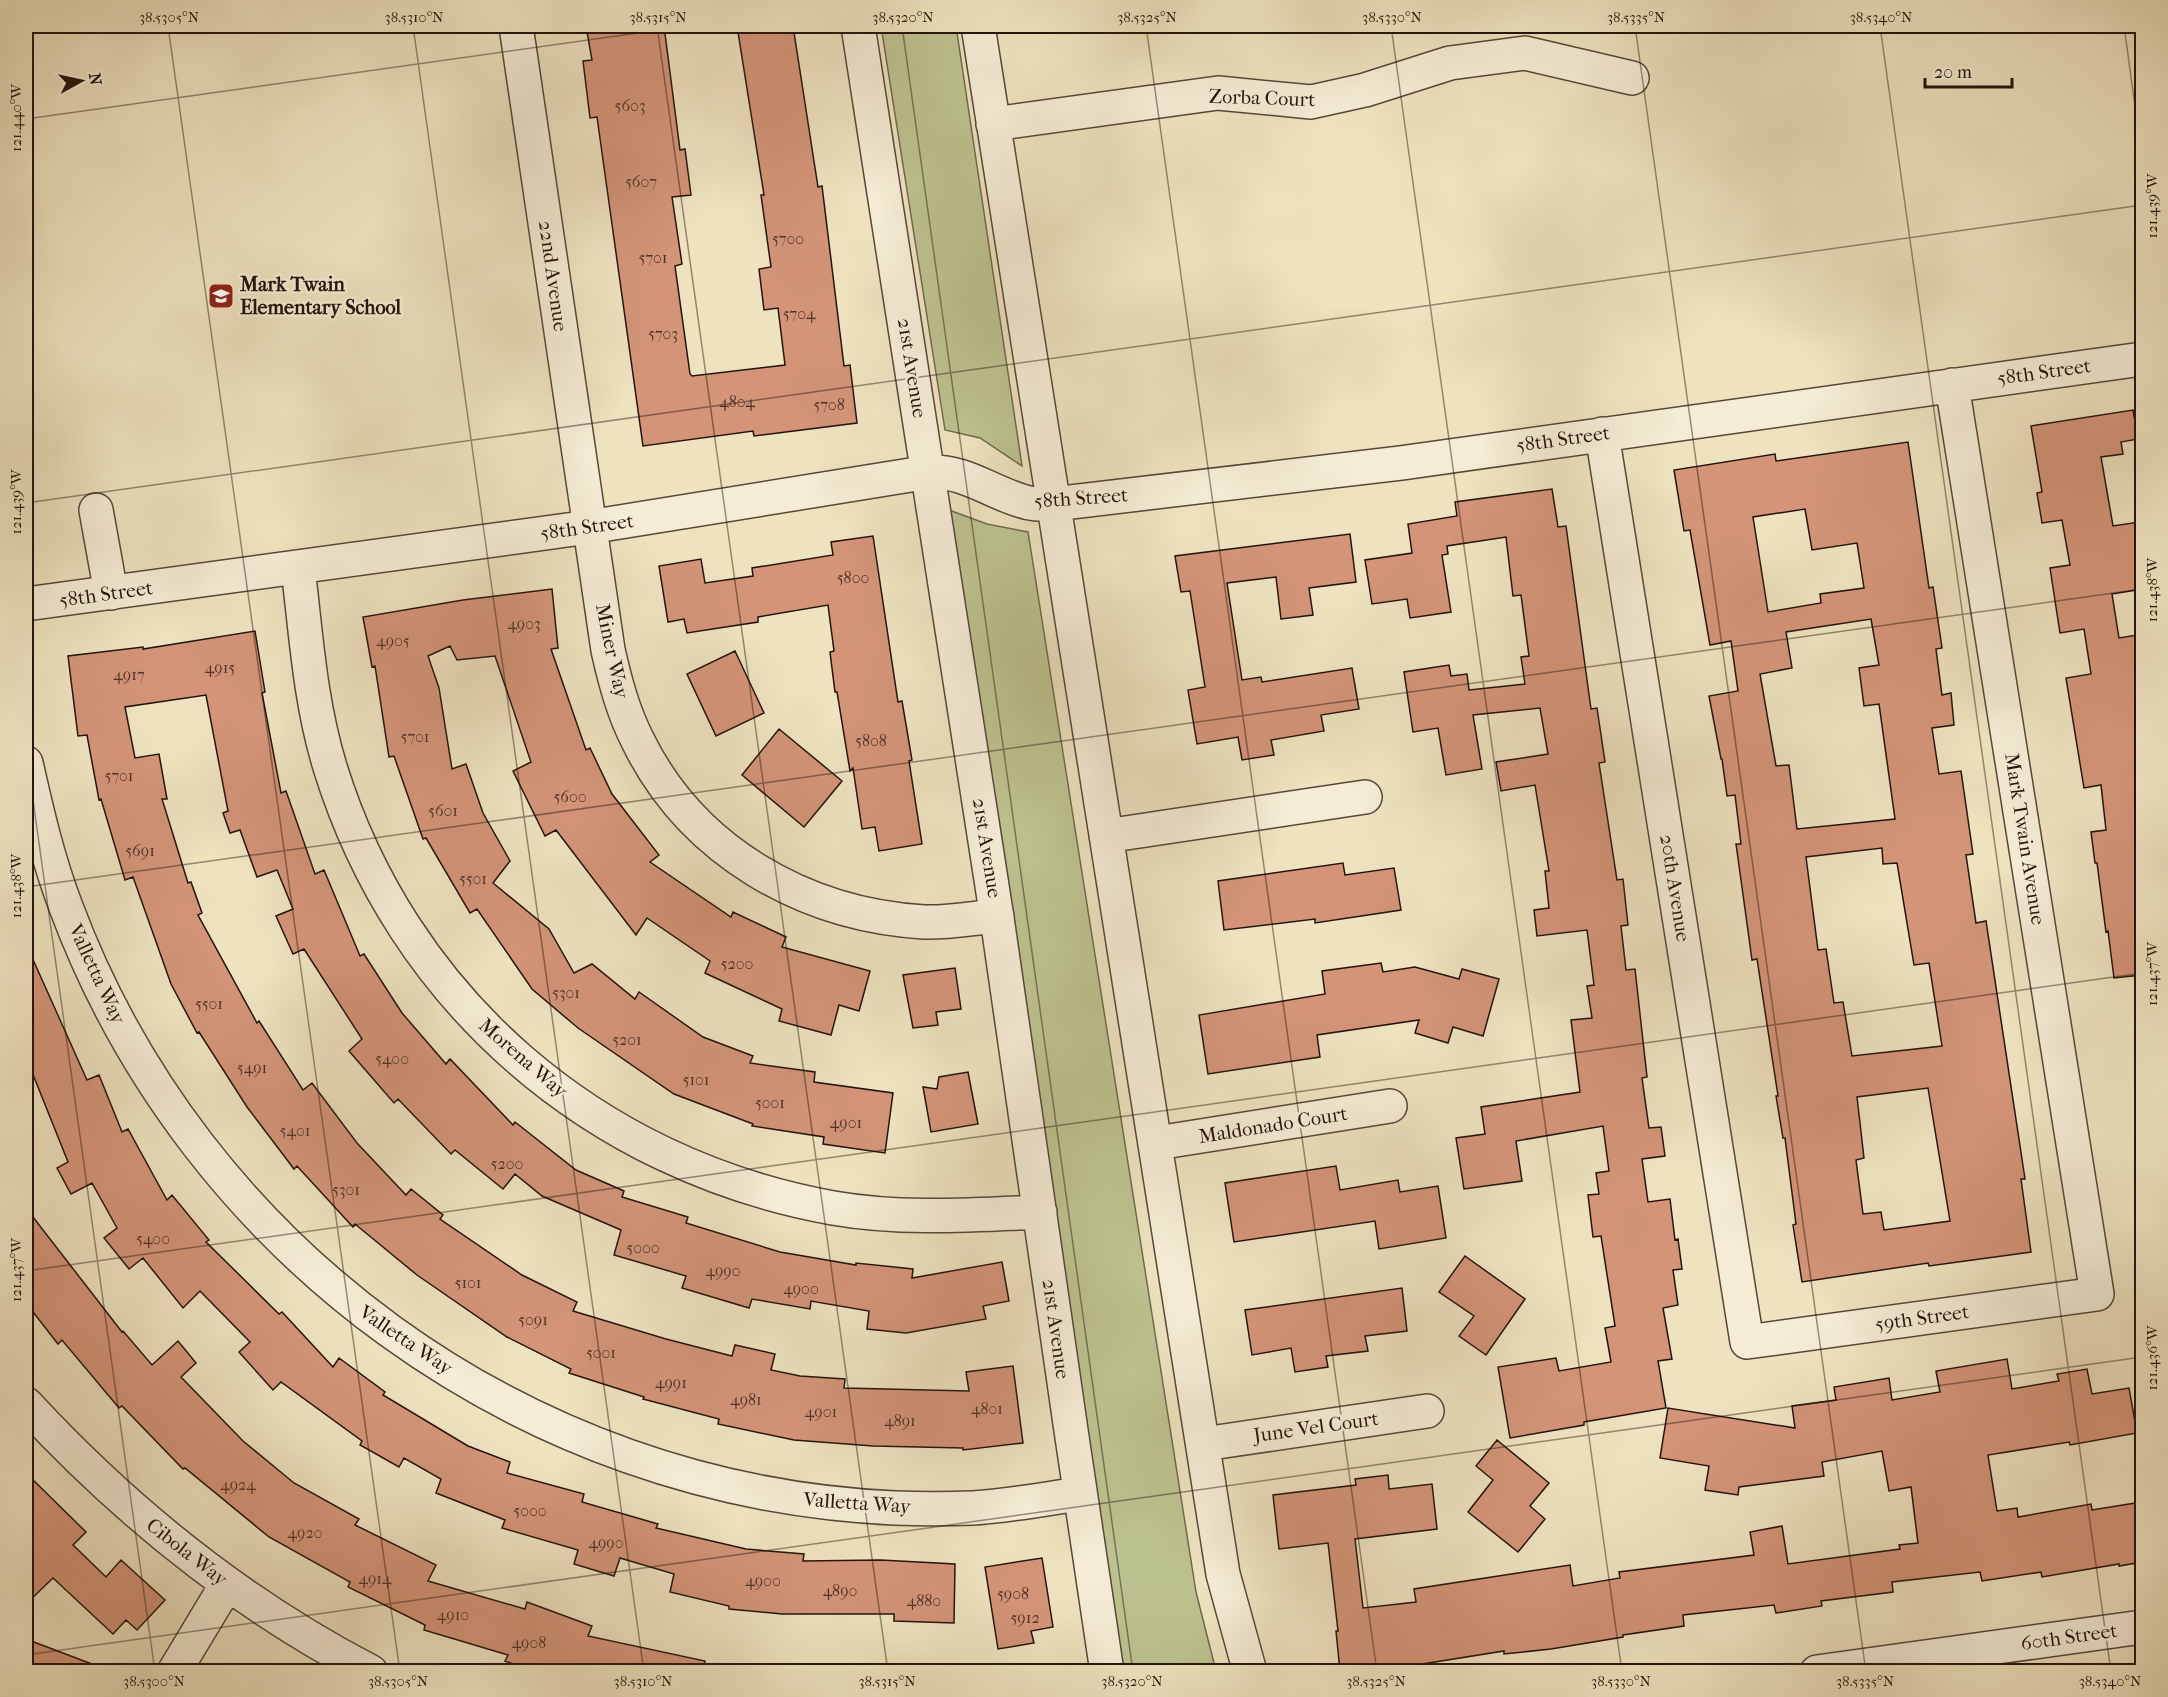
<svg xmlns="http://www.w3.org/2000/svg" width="2168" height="1697" font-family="'IM FELL French Canon',serif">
<rect width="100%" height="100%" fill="#eee2bf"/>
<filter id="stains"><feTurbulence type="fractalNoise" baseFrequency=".00333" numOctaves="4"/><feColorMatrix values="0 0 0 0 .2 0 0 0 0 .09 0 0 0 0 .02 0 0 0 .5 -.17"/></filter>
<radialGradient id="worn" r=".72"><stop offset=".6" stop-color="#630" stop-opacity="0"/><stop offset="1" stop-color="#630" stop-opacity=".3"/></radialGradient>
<path fill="#bcc28f" stroke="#706a4e" stroke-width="1.5" d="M881,26H956L1022,466L980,438L945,430Z
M949,510L987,524L1028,532L1196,1592L1216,1671H1122Z"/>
<path fill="#d39478" stroke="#24130d" stroke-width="1.5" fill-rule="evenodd" d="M586,26H664L680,150L685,149L691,195L672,197L682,264L675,266L690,374L692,376L785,365L778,308L764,310L759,269L771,267L761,195H764L737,26H793L818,187L822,186L844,366L850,365L857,423L754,436L753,431L643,446L597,117L590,118L583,61L592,60Z
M2133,410L2138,439L2121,442L2123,454L2101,457L2113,526L2139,522L2142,543V589L2112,594L2119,638L2137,635L2142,669V690L2135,691L2142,740V975L2114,978L2108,931L2106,932L2097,863H2095L2091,832L2106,830L2101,785L2084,788L2066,678L2091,674L2084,629L2060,633L2050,568L2070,565L2062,520L2042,523L2037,493L2042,492L2031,426Z
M1908,442L1929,588L1933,587L1942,648L1936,649L1942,695L1951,693L1954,725L1932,728L1939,774L1961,771L1973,854L1966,855L1976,923L1986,921L2025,1179H2021L2031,1252L1929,1266L1928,1263L1802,1282L1793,1225L1796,1224L1785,1138H1783L1776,1096H1778L1757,959L1752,960L1745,909L1736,844H1741L1735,795L1727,796L1722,759H1721L1709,696L1738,691L1731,641L1710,645L1690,530L1684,531L1674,470L1775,454L1776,461ZM1805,509L1812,550L1857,543L1864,588L1820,594L1821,603L1768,612L1753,517ZM1871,619L1879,665L1859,668L1864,706L1879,704L1895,819L1797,829L1789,765L1776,766L1760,674L1792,668L1786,632ZM1882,848L1883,864L1897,863L1914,965L1929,963L1942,1046L1852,1056L1843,1002L1834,1003L1826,949L1818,950L1806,857ZM1928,1088L1950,1221L1884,1230L1881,1212L1863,1214L1856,1160L1864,1158L1857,1097Z
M1552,489L1558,527L1566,526L1591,709L1597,708L1605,762L1599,763L1617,880L1623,879L1628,925L1621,926L1626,970L1635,969L1647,1077L1642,1078L1649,1128L1661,1127L1665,1156L1642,1159L1648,1202L1670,1199L1675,1240L1678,1239L1682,1269L1673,1270L1678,1305L1663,1308L1672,1359L1658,1361L1666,1408L1584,1422V1425L1510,1438L1498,1367L1556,1358L1559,1371L1611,1362L1605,1328L1615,1326L1601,1236L1593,1237L1588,1195L1599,1194L1596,1173L1609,1171L1603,1126L1516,1141L1522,1181L1464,1189L1456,1138L1485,1134L1481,1107L1580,1092L1571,1020L1592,1018L1587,986L1594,985L1587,930L1537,936L1534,910L1549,908L1545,871H1549L1535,785L1501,791L1496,762L1548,754L1540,708L1473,715L1482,769L1446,775L1438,728L1413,732L1404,672L1449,665L1451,676L1467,674L1469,690L1525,684L1521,657L1529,656L1521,595L1513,596L1506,537L1447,546L1448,554L1442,555L1451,612L1410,618L1407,599L1372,604L1365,560L1412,553L1408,524L1457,516L1455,502Z
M1350,534L1356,582L1309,588L1313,615L1281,619L1276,577L1227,583L1242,680L1261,677L1262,682L1352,668L1359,709L1321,715L1324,731L1271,740L1274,755L1242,760L1238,737L1197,744L1188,690L1205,687L1190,591L1181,592L1175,556Z
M873,536L898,702L902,701L912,760L909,761L922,844L879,851L875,827L862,829L853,768L850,771L837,692H835L830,652L834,651L828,605L758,617V622L687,633L684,619L668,622L659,566L701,559L705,583L753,576L752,568L833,555L831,542Z
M552,589L558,648L551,649L586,750L590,748L612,794L659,855L650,862L731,917L733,912L786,937L782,947L870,971L859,1011L839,1005L831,1035L779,1021L782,1009L705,973L710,961L647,918L636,935L556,830L545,836L513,771L531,762L495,656L457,660L450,646L428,656L439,688L452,769L466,764L483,813L510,861L493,883L549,929L574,973L592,964L635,999L639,992L703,1037L753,1056L750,1063L815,1072L814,1082L893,1093L885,1153L823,1144L824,1137L752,1126L753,1124L674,1094L578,1028L532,989L477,909L470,913L426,838L423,839L394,756L389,757L375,666L372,667L363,617L463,600Z
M255,631L265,692L262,693L281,793L286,791L315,874L324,870L360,956L364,954L402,1013L446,1064L450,1059L513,1125L515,1122L576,1170L624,1191L622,1197L688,1217L686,1223L780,1252L856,1265V1263L913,1269L912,1278L1002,1262L1009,1301L983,1306L986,1319L906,1333L867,1329L869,1311L811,1301L810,1309L752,1299L749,1308L682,1288L686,1276L614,1255L621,1230L542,1196L515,1174L503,1189L455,1150L451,1154L398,1099L394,1103L349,1051L362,1039L304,949L293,954L276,916L293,909L277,870L257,877L240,830L230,833L223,813L228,811L206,695L125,707L135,758L159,754L167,799H162L188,883L191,882L202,913L198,915L257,1023L259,1021L303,1090L312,1083L357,1143L406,1195L411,1189L443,1215L440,1219L522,1275L577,1302L573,1311L666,1339L732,1356L735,1345L775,1354L771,1370L800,1376L845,1379L844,1388L969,1391L966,1372L1013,1366L1023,1443L963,1450V1448L873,1446L794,1440L718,1424L719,1419L643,1399L644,1397L569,1373L571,1369L507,1337L417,1275L355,1224L353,1227L297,1166L294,1169L247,1107L199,1032L197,1033L171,984L133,877L125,880L101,799L99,800L87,735L78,736L68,656L143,647V649Z
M735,651L764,713L716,736L687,674Z
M779,729L842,781L804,827L742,775Z
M1343,863L1345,875L1394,868L1401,910L1315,923V919L1224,930L1218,881Z
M26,944L87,1080L99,1075L122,1132L128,1129L167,1200L172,1195L209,1240L206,1242L279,1314L282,1312L333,1367L339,1358L385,1392L383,1395L468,1446L510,1462L507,1473L584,1494L582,1502L658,1524L656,1528L746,1549L804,1554L803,1561L881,1560L955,1564L954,1623L894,1621V1614H782L729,1609V1606L670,1592L674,1574L620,1558L614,1576L574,1564L578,1550L502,1528L505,1520L436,1493L441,1479L404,1458L399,1467L360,1445L362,1441L281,1382L273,1390L239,1352L250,1342L200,1291L183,1308L143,1258L129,1269L104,1238L117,1228L92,1183L71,1194L57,1168L68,1162L26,1057Z
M1381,963L1383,972L1415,967L1459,979L1462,969L1499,979L1483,1036L1453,1027L1448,1043L1415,1033L1419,1020L1317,1035L1320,1057L1208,1074L1199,1015L1325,994L1322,971Z
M955,968L961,1009L936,1012L938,1025L913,1028L903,975Z
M968,1072L978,1124L931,1132L923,1087L937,1089L939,1077Z
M1336,1166L1340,1190L1398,1180L1400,1192L1438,1186L1446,1238L1379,1249L1375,1221L1234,1242L1225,1183Z
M26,1208L122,1332L123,1331L152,1365L178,1341L196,1363L181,1377L243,1441L294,1483L359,1519L355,1525L436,1565L428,1581L525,1609L527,1602L592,1626L588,1636L705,1661L704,1671H533L505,1661L508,1655L424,1630L425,1625L348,1587L350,1582L269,1537L185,1468L183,1469L122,1406L119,1408L62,1340L58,1344L26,1303Z
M1465,1256L1525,1299L1486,1355L1459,1336L1474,1316L1439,1292Z
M1402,1288L1407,1331L1365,1336L1368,1351L1326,1356L1328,1367L1295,1372L1291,1348L1252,1355L1245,1310Z
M2007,1359L2012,1389L2059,1381L2057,1374L2087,1369L2092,1394L2129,1388L2137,1433L2070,1445L2069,1442L1988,1455L1997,1511L2017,1508L2018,1517L2091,1504L2092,1510L2142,1502V1562L2119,1566V1564L2042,1577L2041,1572L1982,1581L1980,1572L1892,1582L1893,1592L1821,1601L1822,1606L1776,1613L1774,1605L1683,1615L1684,1626L1623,1635V1637L1551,1649L1504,1654V1651L1404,1667V1669L1385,1671H1340L1336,1631H1338L1328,1543L1279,1549L1273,1495L1356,1485L1355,1479L1388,1475L1389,1489L1432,1484L1437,1529L1355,1539L1363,1608L1416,1602L1414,1589L1570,1565L1573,1586L1620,1578L1619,1572L1754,1555L1750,1532L1782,1526L1788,1564L1900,1549L1899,1545L1918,1543L1911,1487L1889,1491L1882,1451L1822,1462L1824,1476L1739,1487L1738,1495L1705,1490L1709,1466L1660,1458L1668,1408L1795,1428L1792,1406L1836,1400L1834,1387L1889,1378L1892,1400L1940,1392L1936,1371Z
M1497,1440L1549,1483L1530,1506L1545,1519L1518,1552L1468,1512L1493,1480L1476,1466Z
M26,1473L86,1532L73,1545L106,1577L121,1560L165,1600L137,1630L126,1620L113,1634L53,1578L26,1604Z
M1042,1558L1053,1627L1031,1631L1034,1643L998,1649L985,1567Z
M26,1639L105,1669L104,1671H26Z"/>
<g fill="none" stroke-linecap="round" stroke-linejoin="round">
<g stroke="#56473a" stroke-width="36">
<path id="minor" d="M516,26L608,650C615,681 623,712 638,741C692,851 804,915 924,922C948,923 973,918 997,916
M858,26C905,323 953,620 997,918C1035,1169 1068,1421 1107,1672
M978,26L1223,1574L1250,1672
M993,124L1218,93L1311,102L1365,90L1450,63L1525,53L1632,78
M1602,434L1747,1342L2097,1294L1952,385
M96,510L111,593
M298,568C306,634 310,702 330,767C402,1000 594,1165 833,1208C902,1220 971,1215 1040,1212
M26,604L589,527L929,472C966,471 988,491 1022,501C1032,505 1043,504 1054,504L1401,463L2142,359
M26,763C37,812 48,860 66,907C195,1253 526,1492 895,1508C920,1509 947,1509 973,1508C1008,1506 1044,1499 1079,1494
M1106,836L1365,797
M1157,1143L1390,1106
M26,1404C126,1512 240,1604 371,1672
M1204,1444L1427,1411
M174,1672L227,1584
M1817,1672L2142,1627"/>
</g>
<use href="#minor" stroke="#f4ecd5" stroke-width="33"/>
</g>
<path fill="none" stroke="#24130d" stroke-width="1.5" stroke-opacity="0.45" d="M168,26L400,1672M413,26L644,1672M657,26L888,1672M902,26L1133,1672M1146,26L1377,1672M1391,26L1622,1672M1635,26L1866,1672M1880,26L2111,1672M2124,26L2142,157M26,119L688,26M26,503L2142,205M26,750L155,1672M26,887L2142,589M26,1271L2142,973M26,1655L2142,1357"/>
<defs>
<g id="school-square" transform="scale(1.35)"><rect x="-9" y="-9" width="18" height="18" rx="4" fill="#8f2418" stroke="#f4ecd5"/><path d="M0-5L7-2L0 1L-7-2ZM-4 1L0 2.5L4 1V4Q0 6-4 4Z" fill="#fff"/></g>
</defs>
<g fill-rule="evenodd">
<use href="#school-square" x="221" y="296"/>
</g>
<g text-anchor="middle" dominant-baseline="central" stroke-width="5" stroke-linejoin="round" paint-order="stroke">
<g font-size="16" fill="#503328">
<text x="630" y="105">5603</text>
<text x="641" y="181">5607</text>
<text x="788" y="238">5700</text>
<text x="653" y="257">5701</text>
<text x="799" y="313">5704</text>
<text x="663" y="333">5703</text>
<text x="737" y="401">4804</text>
<text x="829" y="404">5708</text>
<text x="853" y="577">5800</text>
<text x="524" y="623">4903</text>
<text x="393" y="640">4905</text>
<text x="220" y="667">4915</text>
<text x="129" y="674">4917</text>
<text x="415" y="736">5701</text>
<text x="871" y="740">5808</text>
<text x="119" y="775">5701</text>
<text x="570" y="796">5600</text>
<text x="443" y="810">5601</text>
<text x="140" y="850">5691</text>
<text x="473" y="878">5501</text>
<text x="737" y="963">5200</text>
<text x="566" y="992">5301</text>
<text x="209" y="1003">5501</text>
<text x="627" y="1039">5201</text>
<text x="392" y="1058">5400</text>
<text x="252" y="1067">5491</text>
<text x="696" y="1079">5101</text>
<text x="770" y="1102">5001</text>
<text x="846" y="1122">4901</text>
<text x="295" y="1130">5401</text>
<text x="507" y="1163">5200</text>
<text x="346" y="1189">5301</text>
<text x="153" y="1238">5400</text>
<text x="643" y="1247">5000</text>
<text x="723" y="1270">4990</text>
<text x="468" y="1282">5101</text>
<text x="801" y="1288">4900</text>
<text x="533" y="1319">5091</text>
<text x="601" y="1352">5001</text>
<text x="671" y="1382">4991</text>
<text x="746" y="1399">4981</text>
<text x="987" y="1408">4801</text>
<text x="821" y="1411">4901</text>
<text x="900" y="1420">4891</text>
<text x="238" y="1484">4924</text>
<text x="530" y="1510">5000</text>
<text x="305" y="1532">4920</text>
<text x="606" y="1542">4990</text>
<text x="375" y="1578">4914</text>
<text x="763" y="1580">4900</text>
<text x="840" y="1590">4890</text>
<text x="1013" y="1593">5908</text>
<text x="924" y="1600">4880</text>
<text x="453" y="1614">4910</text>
<text x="1025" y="1617">5912</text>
<text x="529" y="1642">4908</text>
</g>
<g font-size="20" fill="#24130d" stroke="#f4ecd5">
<text transform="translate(1262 98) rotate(2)">Zorba Court</text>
<text transform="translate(553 276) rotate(82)">22nd Avenue</text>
<text transform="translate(912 368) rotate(81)">21st Avenue</text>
<text transform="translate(2044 372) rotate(-8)">58th Street</text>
<text transform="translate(1563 439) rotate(-8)">58th Street</text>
<text transform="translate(1081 498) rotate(-4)">58th Street</text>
<text transform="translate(587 527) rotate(-8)">58th Street</text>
<text transform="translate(106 594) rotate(-8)">58th Street</text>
<text transform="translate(612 651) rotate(78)">Miner Way</text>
<text transform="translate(2025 839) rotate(81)">Mark Twain Avenue</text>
<text transform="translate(987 848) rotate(81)">21st Avenue</text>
<text transform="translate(1675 888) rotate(81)">20th Avenue</text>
<text transform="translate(97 974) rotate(65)">Valletta Way</text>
<text transform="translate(523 1058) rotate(41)">Morena Way</text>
<text transform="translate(1273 1125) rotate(-9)">Maldonado Court</text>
<text transform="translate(1922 1318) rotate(-8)">59th Street</text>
<text transform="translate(1056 1329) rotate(82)">21st Avenue</text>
<text transform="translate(406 1340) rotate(34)">Valletta Way</text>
<text transform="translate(1316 1427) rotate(-8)">June Vel Court</text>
<text transform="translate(857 1503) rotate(4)">Valletta Way</text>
<text transform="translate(187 1552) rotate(38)">Cibola Way</text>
<text transform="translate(2069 1637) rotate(-8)">60th Street</text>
</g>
<g font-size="20" font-weight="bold" fill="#24130d" stroke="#f4ecd5" text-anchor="start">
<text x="240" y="284">Mark Twain<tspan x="240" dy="23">Elementary School</tspan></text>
</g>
</g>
<rect width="2168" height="1697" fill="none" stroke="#eee2bf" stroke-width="66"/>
<g transform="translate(81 81) rotate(82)" stroke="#f4ecd5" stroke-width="4.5" paint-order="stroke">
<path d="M0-4.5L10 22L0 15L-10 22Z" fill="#24130d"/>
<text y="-9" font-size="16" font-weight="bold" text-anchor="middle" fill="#24130d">N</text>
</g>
<path d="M1925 78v9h87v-9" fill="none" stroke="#24130d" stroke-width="3"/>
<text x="1934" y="78" font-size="18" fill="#24130d" stroke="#f4ecd5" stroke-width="4.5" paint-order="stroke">20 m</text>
<rect x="33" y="33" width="2102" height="1631" fill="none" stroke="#24130d" stroke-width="2"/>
<g font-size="15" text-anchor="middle" fill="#24130d">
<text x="169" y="22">38.5305°N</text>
<text x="414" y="22">38.5310°N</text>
<text x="658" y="22">38.5315°N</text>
<text x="903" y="22">38.5320°N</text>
<text x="1147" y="22">38.5325°N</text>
<text x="1392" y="22">38.5330°N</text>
<text x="1636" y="22">38.5335°N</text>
<text x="1881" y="22">38.5340°N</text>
<text transform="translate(16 118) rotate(-90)" y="5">121.440°W</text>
<text transform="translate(2152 206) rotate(-90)" y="5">121.439°W</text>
<text transform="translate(16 502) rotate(-90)" y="5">121.439°W</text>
<text transform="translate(2152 590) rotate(-90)" y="5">121.438°W</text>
<text transform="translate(16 886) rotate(-90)" y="5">121.438°W</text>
<text transform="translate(2152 974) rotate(-90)" y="5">121.437°W</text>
<text transform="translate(16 1270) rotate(-90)" y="5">121.437°W</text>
<text transform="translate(2152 1358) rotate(-90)" y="5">121.436°W</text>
<text x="154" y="1686">38.5300°N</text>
<text x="398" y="1686">38.5305°N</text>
<text x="643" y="1686">38.5310°N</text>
<text x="887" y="1686">38.5315°N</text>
<text x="1132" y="1686">38.5320°N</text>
<text x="1376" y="1686">38.5325°N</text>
<text x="1621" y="1686">38.5330°N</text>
<text x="1865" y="1686">38.5335°N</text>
<text x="2110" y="1686">38.5340°N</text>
</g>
<rect width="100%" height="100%" filter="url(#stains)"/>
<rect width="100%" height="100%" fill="url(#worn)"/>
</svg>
